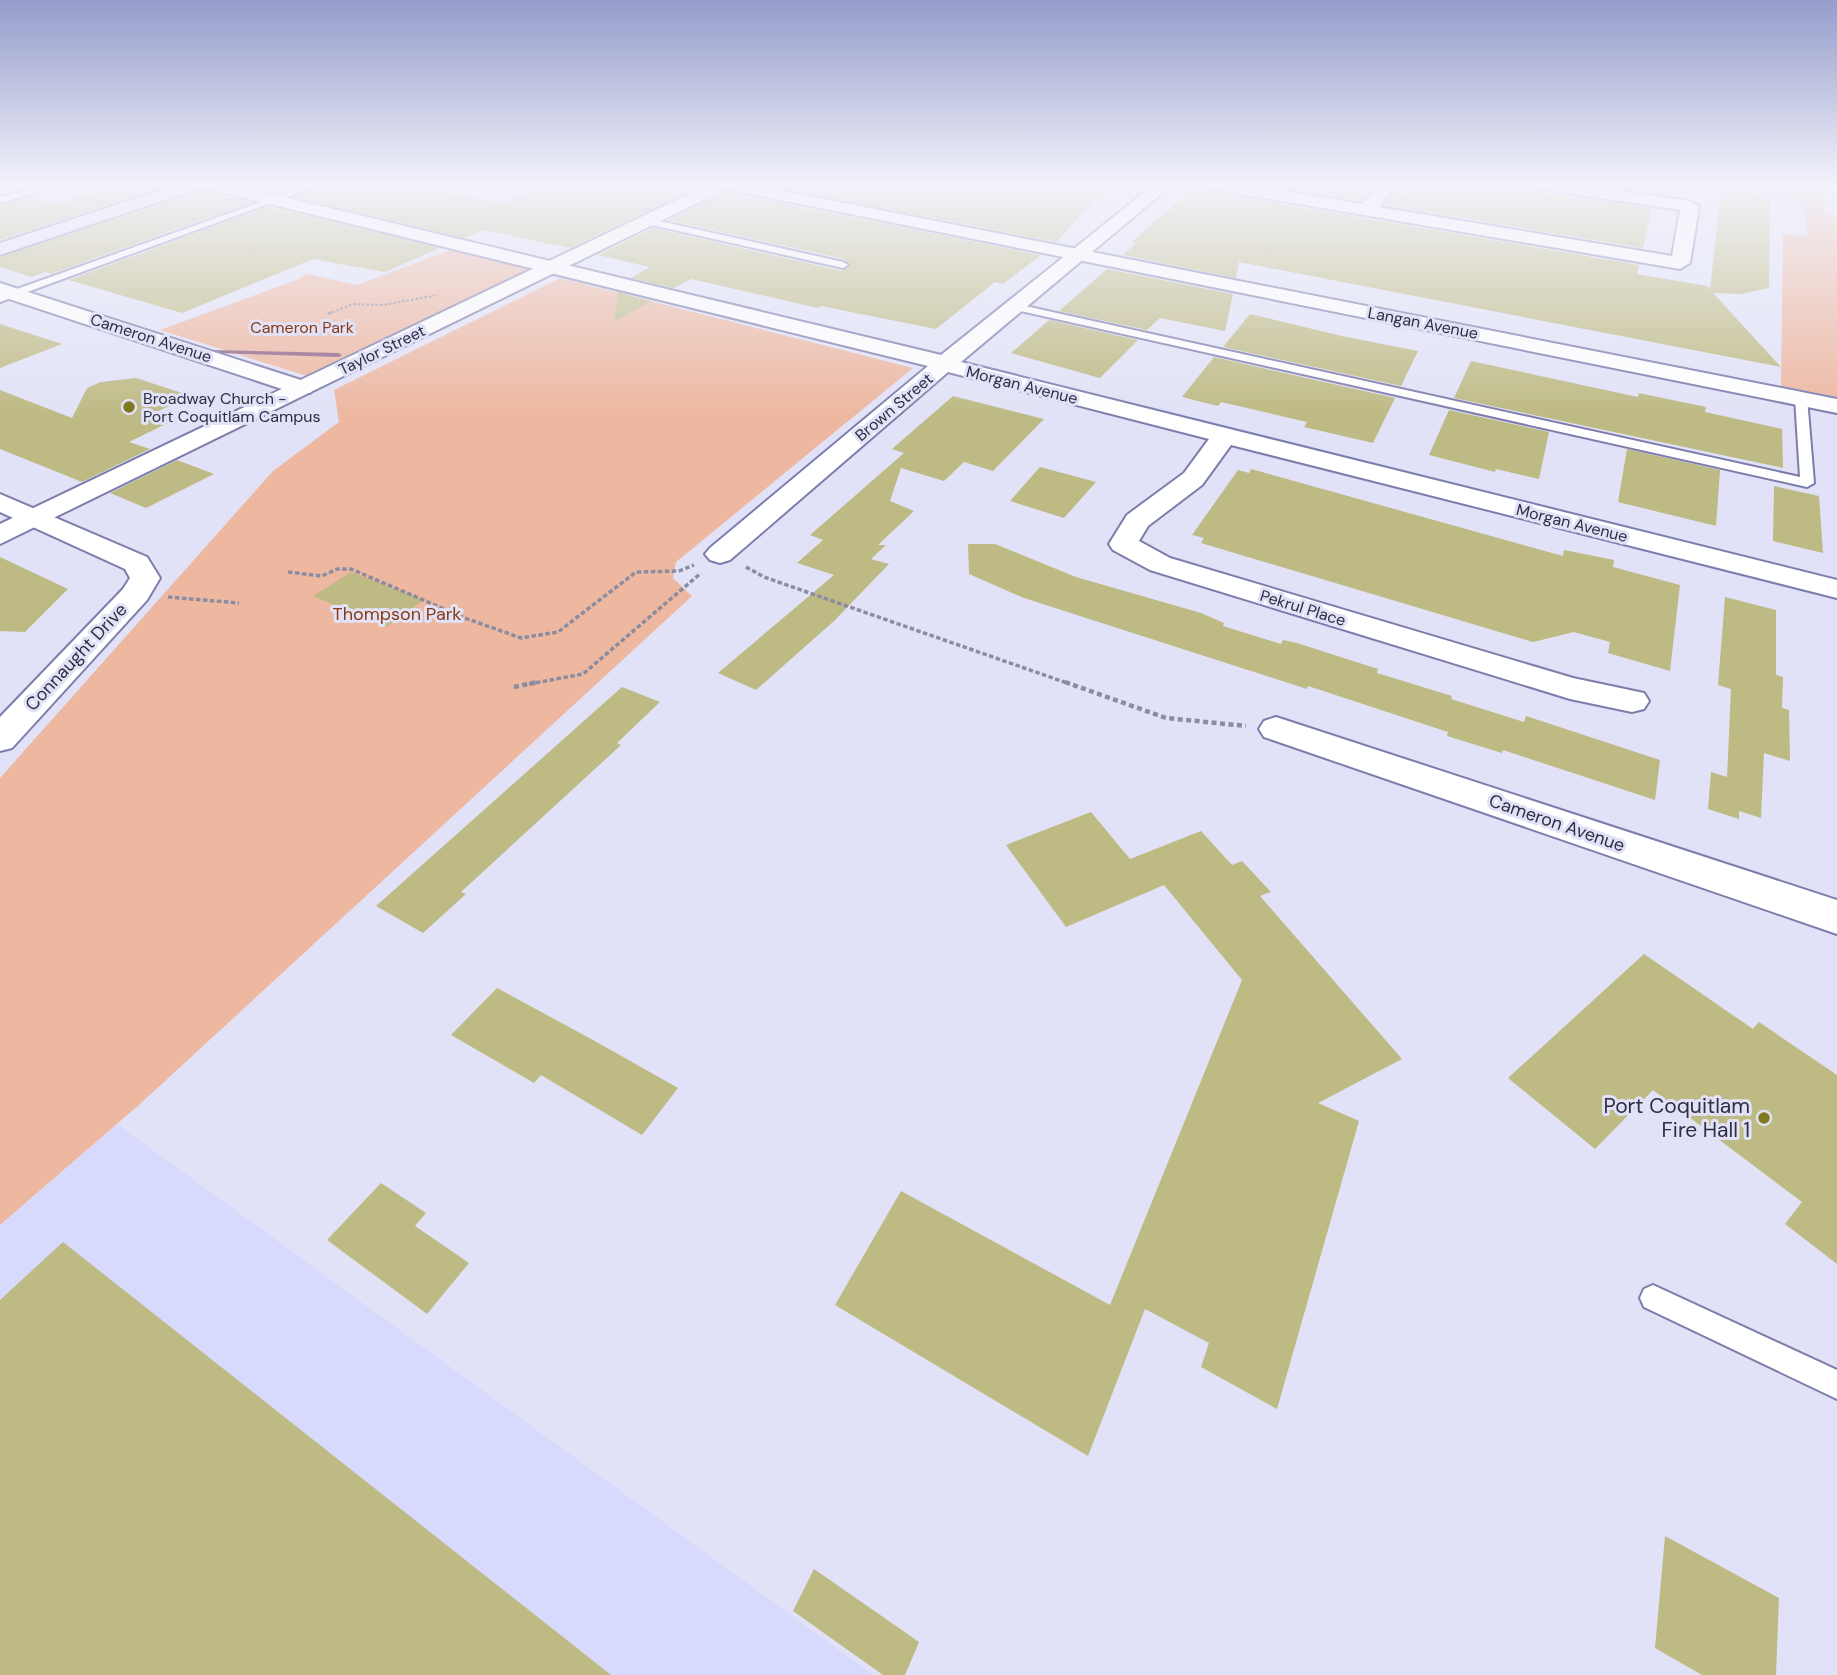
<svg xmlns="http://www.w3.org/2000/svg" width="1837" height="1675" font-family="'DM Sans',sans-serif">
<rect width="100%" height="100%" fill="#e1e2f7"/>
<path fill="#d8dafd" d="M117,1124L873,1675H0V1226Z"/>
<path fill="#edb7a0" d="M1694,183H1817L1826,214L1837,216V397L1781,386L1783,234L1807,236L1804,207L1785,197Z
M453,249L532,269L307,376L160,330L299,279L306,274L357,285Z
M560,278L913,368L676,562L673,578L692,596L140,1104L0,1225V778L273,471L339,422L334,390Z"/>
<g fill="none" stroke-linecap="round" stroke-linejoin="round">
<path fill="#8d6282" fill-rule="evenodd" d="M212,350L339,353L342,355L339,357L214,353L211,351Z"/>
</g>
<path fill="#beba84" d="M126,183H175L0,240V205L30,197L56,204Z
M235,183H307L278,193Z
M328,183H404L501,204L552,183H707L570,248L483,230L464,238L295,197Z
M754,183H1111L1056,242Z
M1248,183H1330L1372,189L1362,201Z
M1416,183H1473L1652,208L1643,248L1384,205L1393,192L1408,195Z
M1608,183H1658L1655,193L1606,186Z
M1196,185L1206,191L1639,265L1637,274L1707,286L1710,290L1721,189L1750,192L1770,201L1769,288L1740,294L1713,293L1781,367L1239,262L1236,278L1123,255L1136,243L1132,242Z
M202,190L252,202L51,274L45,272L32,277L0,267V257Z
M726,192L1041,255L1003,284L995,282L936,329L821,306L818,308L691,279L674,288L631,278L650,267L598,255L653,228L842,271L850,266L844,259L668,220Z
M269,206L439,248L385,272L313,259L182,313L69,280Z
M1107,269L1233,294L1225,331L1160,318L1147,330L1059,311Z
M618,292L651,301L614,322Z
M1250,314L1342,336L1418,351L1401,386L1223,347Z
M1049,320L1138,340L1100,378L1011,353Z
M0,324L62,344L0,368Z
M1214,357L1395,398L1373,443L1304,427L1307,422L1221,402L1218,406L1182,397Z
M1471,361L1638,397L1639,393L1706,407L1705,412L1782,429L1783,468L1454,398Z
M136,378L191,396L156,412L176,419L129,442L150,449L82,482L0,449V390L72,418L87,388L101,382Z
M953,396L1044,419L993,471L964,462L944,481L901,468L890,501L914,511L878,545H886L871,559L889,564L834,621L756,690L718,673L834,575L797,563L823,540L810,535L904,453L892,449Z
M1449,410L1549,432L1539,479L1496,469L1495,472L1429,455Z
M1627,449L1720,470L1716,526L1618,502Z
M177,460L214,474L146,508L110,493Z
M1040,467L1096,482L1064,518L1010,501Z
M1251,469L1563,556L1564,550L1614,560L1613,567L1680,585L1670,671L1608,653L1610,642L1574,632L1533,642L1201,543L1204,538L1192,535L1238,470L1249,473Z
M1774,486L1819,496L1823,553L1773,541Z
M968,544H995L1076,577L1201,613L1224,623L1223,626L1281,644L1283,640L1297,643L1378,669L1377,673L1452,696L1451,699L1524,722L1526,716L1660,760L1655,800L1503,750L1502,753L1447,736L1448,732L1308,686L1307,689L1024,598L969,574Z
M0,557L68,589L25,632L0,631Z
M351,572L424,600L386,627L313,596Z
M1725,597L1776,610V675L1783,677L1782,708L1789,710L1790,761L1764,753L1761,818L1739,811V819L1708,809L1711,772L1727,777L1731,689L1718,685Z
M622,687L660,702L617,743L621,745L461,892L466,894L423,933L376,906Z
M1091,812L1130,859L1201,831L1232,865L1242,861L1271,892L1260,896L1402,1059L1318,1103L1359,1121L1277,1409L1201,1367L1209,1343L1145,1309L1088,1456L835,1305L901,1191L1110,1305L1242,980L1164,885L1066,927L1006,845Z
M1644,954L1753,1029L1759,1022L1837,1075V1264L1785,1224L1802,1202L1653,1090L1595,1149L1508,1078Z
M497,988L593,1040L678,1088L642,1135L541,1075L534,1083L451,1035Z
M381,1183L426,1213L415,1226L469,1263L427,1314L327,1240Z
M63,1242L611,1675H0V1300Z
M1665,1536L1779,1598L1776,1675H1702L1655,1648Z
M814,1569L919,1642L905,1675H883L793,1611Z"/>
<g fill="none" stroke-linecap="round" stroke-linejoin="round">
<g stroke="#7c7dac" stroke-width="4">
<path id="service" d="M57,183H69L0,203V197Z
M314,183H325L0,302V295Z
M646,218L843,262L848,265L843,268L643,223Z
M1016,304L1800,477L1795,398L1801,394L1807,398L1814,483L1807,487L1012,309L1011,307Z
M1653,1285L1837,1370V1399L1644,1307L1640,1298L1644,1289Z"/>
</g>
<g stroke="#7c7dac" stroke-width="4">
<path id="minor" d="M199,183H226L941,355L1156,183H1174L961,362L1837,580V598L1231,445L1202,485L1148,526L1139,541L1170,558L1573,678L1644,693L1649,701L1644,709L1632,712L1570,699L1150,570L1113,550L1109,544L1127,515L1184,473L1209,439L948,372L730,560L720,563L710,560L705,554L710,548L928,366L201,187Z
M1198,183H1234L1363,204L1381,183H1397L1379,207L1672,256L1680,210L1536,188L1528,183H1567L1690,201L1699,206L1690,263L1680,269L1206,188Z
M0,283L310,383L314,388L310,393H294L0,296Z
M0,494L147,557L160,578L147,600L12,748L0,751V717L123,589L130,578L125,569L0,512Z
M1276,717L1837,900V934L1264,737L1259,729L1264,721Z"/>
</g>
<g stroke="#7c7dac" stroke-width="4">
<path id="tertiary" d="M712,183H743L1837,399V413L726,189L0,544V524Z"/>
</g>
<g stroke="#7c7dac" stroke-width="4">
<path id="secondary" d="M182,183H205L203,187L0,255V243Z"/>
</g>
<path stroke="#8b8ca0" stroke-width="2" stroke-dasharray="2.5 2" stroke-linecap="butt" d="M328,314L353,304L383,305L438,295"/>
<path stroke="#8b8ca0" stroke-width="2.5" stroke-dasharray="3.5 2" stroke-linecap="butt" d="M328,314L332,312"/>
<path stroke="#8b8ca0" stroke-width="3.5" stroke-dasharray="4.5 2.5" stroke-linecap="butt" d="M746,567L764,577L1070,684
M288,572L322,576L337,569H351L465,618L521,638L558,632L636,572L679,571L694,565
M168,597L239,603
M529,684L583,674L701,573"/>
<path stroke="#8b8ca0" stroke-width="4.5" stroke-dasharray="5 3.5" stroke-linecap="butt" d="M1065,682L1166,718L1246,726
M514,687L538,682"/>
<use href="#service" fill="#fff" fill-rule="evenodd"/>
<use href="#minor" fill="#fff" fill-rule="evenodd"/>
<use href="#tertiary" fill="#fff" fill-rule="evenodd"/>
<use href="#secondary" fill="#e3e2fe" fill-rule="evenodd"/>
</g>
<linearGradient id="sky" x2="0" y2="1"><stop stop-color="#949cca"/><stop offset="0.44" stop-color="#f2f2fb"/><stop offset="1" stop-color="#f2f2fb" stop-opacity="0"/></linearGradient>
<rect width="1837" height="417" fill="url(#sky)"/>
<g fill="#81791e" stroke="#e1e2f7" stroke-width="2.5">
<circle cx="129" cy="407" r="7"/>
<circle cx="1764" cy="1118" r="7"/>
</g>
<g text-anchor="middle" dominant-baseline="central" stroke-width="6" stroke-linejoin="round" paint-order="stroke">
<g font-size="16" fill="#2e2e42" stroke="#e1e2f7">
<text transform="translate(1423 323) rotate(11)">Langan Avenue</text>
<text transform="translate(151 338) rotate(18)">Cameron Avenue</text>
<text transform="translate(382 350) rotate(-26)">Taylor Street</text>
<text transform="translate(1022 385) rotate(14)">Morgan Avenue</text>
<text transform="translate(894 407) rotate(-40)">Brown Street</text>
<text transform="translate(1572 523) rotate(14)">Morgan Avenue</text>
<text transform="translate(1303 608) rotate(17)">Pekrul Place</text>
</g>
<g font-size="16" fill="#8a3a10" stroke="#e1e2f7">
<text x="302" y="327">Cameron Park</text>
</g>
<g font-size="16" fill="#2e2e42" stroke="#e1e2f7" text-anchor="start">
<text x="143" y="398">Broadway Church -<tspan x="143" dy="18">Port Coquitlam Campus</tspan></text>
</g>
<g font-size="18" fill="#8a3a10" stroke="#e1e2f7">
<text x="397" y="614">Thompson Park</text>
</g>
<g font-size="18" fill="#2e2e42" stroke="#e1e2f7">
<text transform="translate(76 657) rotate(-47)">Connaught Drive</text>
<text transform="translate(1557 823) rotate(19)">Cameron Avenue</text>
</g>
<g font-size="21" fill="#2e2e42" stroke="#e1e2f7" text-anchor="end">
<text x="1750" y="1106">Port Coquitlam<tspan x="1750" dy="24">Fire Hall 1</tspan></text>
</g>
</g>
</svg>
